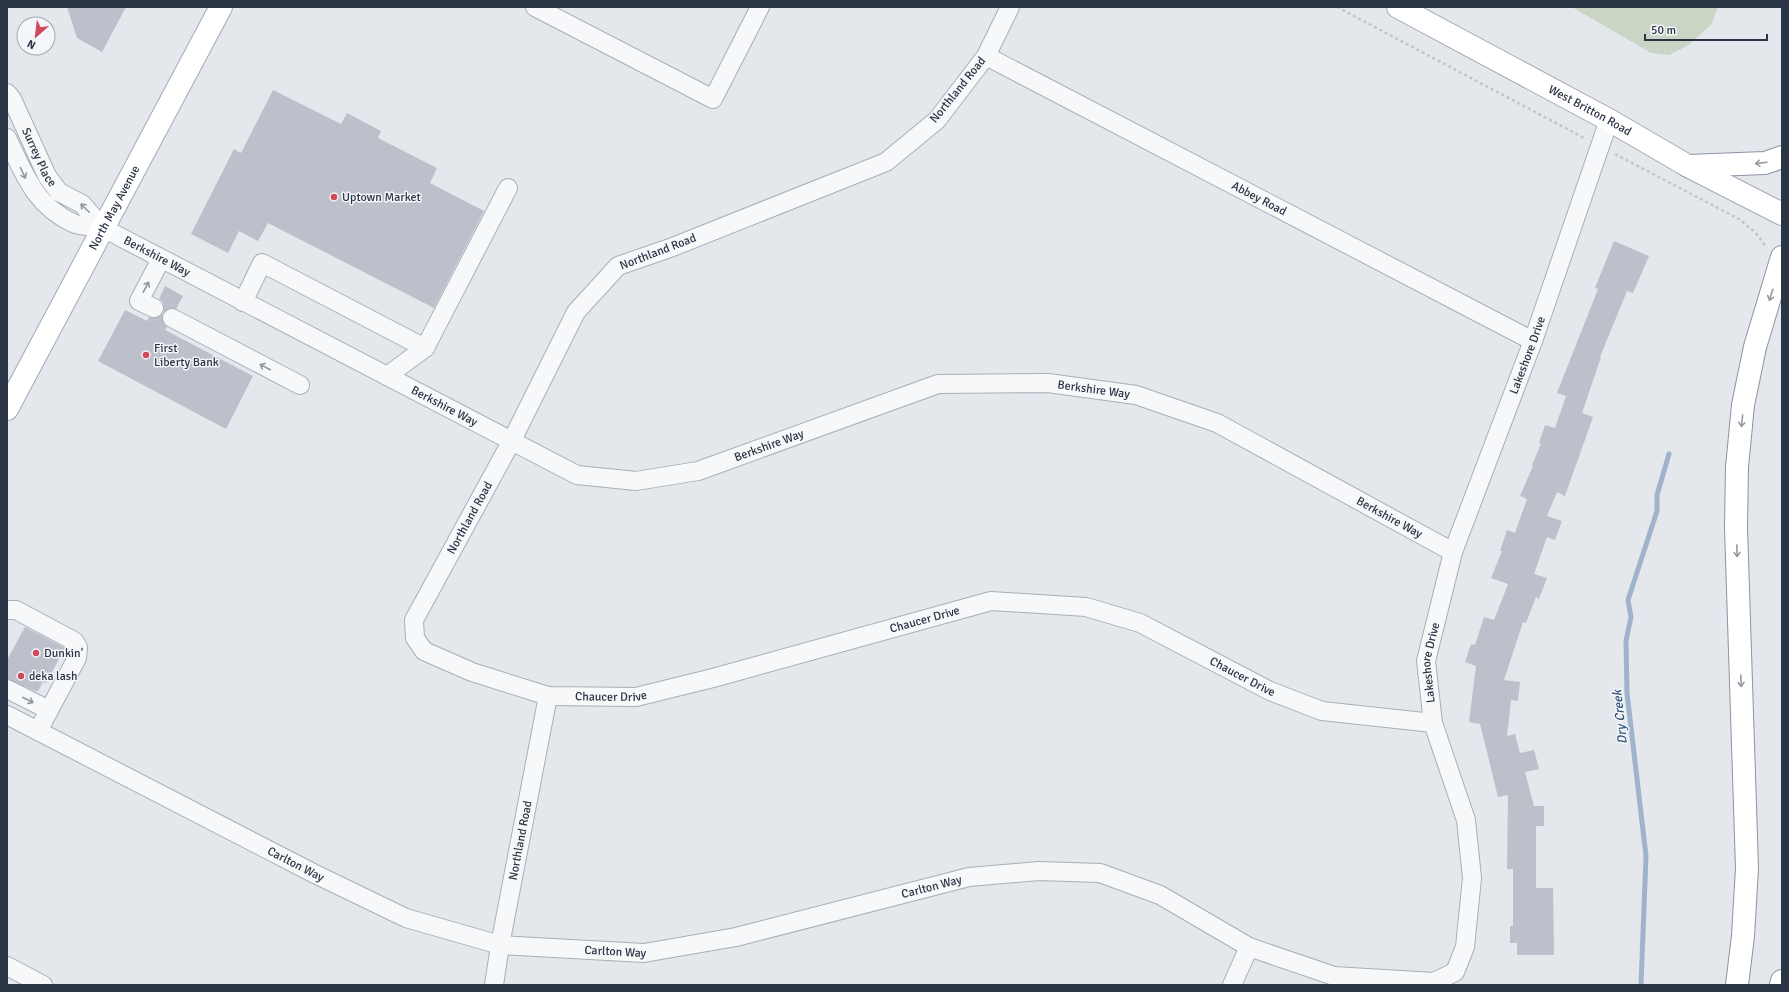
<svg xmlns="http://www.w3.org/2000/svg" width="1789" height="992" font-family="Signika,sans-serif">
<rect width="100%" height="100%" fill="#e4e7ec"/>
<path fill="#c9d6c5" d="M1572,7H1718L1711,25L1687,46L1669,55L1651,53Z"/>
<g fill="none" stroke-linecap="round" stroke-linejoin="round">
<path stroke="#9fb4cc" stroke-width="5" d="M1641,985L1646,856L1627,693L1626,641L1631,617L1628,600L1657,511V495L1669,454"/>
</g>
<path fill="#bbc0ca" d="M67,7H126L102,52L77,38Z
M273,90L341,124L347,113L381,131L378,138L437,168L430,183L484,211L434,308L268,223L258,241L239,231L228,253L191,234L234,149L241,153Z
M1614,241L1649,256L1633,293L1627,291L1600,357H1601L1582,413L1593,417L1565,496L1557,492L1547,516L1562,521L1555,540L1547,537L1534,574L1547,578L1539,599L1536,597L1526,623L1523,622L1504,680L1520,682L1518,701L1511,700L1507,736L1515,734L1520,753L1534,750L1539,769L1525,772L1534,806H1544V826H1536V888H1553L1554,955H1517V943H1510V926H1513V869H1507L1508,795L1498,797L1480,724L1469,722L1476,666L1465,662L1471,644L1475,645L1484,617L1494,620L1508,584L1491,578L1502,551H1500L1507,530L1515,533L1527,499L1520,496L1533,466L1532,465L1541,444L1539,443L1545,425L1555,428L1566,396L1557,393L1598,289L1595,288Z
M165,286L183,296L176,309L171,308L164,312L163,302L159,299Z
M125,310L147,321L149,317L155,318L163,314L162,319L167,327L165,330L253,376L226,429L98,361Z
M25,627L65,648L46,683L43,682L38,691H35L7,679V660Z"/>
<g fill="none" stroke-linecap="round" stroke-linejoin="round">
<g stroke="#a9aeb7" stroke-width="20">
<g id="minor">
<path d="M535,7L713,99L760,7"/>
<path id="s1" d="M1010,7L986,56L937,120L886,162L670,248L618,266L576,312L511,442L414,620L415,638L424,651L472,672L548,696L636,697L713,678L991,601L1086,607L1140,623L1270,691L1322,711L1433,723"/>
<path id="s2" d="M986,56L1533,341"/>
<path id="s3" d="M7,93L12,99L47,176L59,192L82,204L103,228C94,226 81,227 73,223C34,205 24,173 7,138"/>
<path id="s4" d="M103,228L577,475L636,481L698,471L938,384L1048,383L1136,395L1217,423L1453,552"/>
<path d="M243,302L262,263L425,348"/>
<path d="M154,308L139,301L161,259"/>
<path d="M172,318L300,385"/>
<path d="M387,376L425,348L508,188"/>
<path d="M7,610H16L74,641L78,647L77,658L38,731"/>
<path d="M7,689L49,710"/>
<path id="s5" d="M7,715L315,874L406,918L500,945L644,953L736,937L969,877L1039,871L1100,873L1160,895L1249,947"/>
<path d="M7,966L43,985"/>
<path id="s6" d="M494,985L500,945L548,696"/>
<path id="s7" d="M1232,985L1249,947L1334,976L1434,982L1455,972L1465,947L1472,878L1466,820L1433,723L1426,661L1453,552L1533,341L1609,120"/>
</g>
</g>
<g stroke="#a3abb8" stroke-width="24">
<g id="major">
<path id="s8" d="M1398,7L1609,120L1688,166L1782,214"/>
<path id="s9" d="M7,409L221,7"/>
</g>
</g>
<g stroke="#8b94a3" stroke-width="24">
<path id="highway" d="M1688,166L1765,163L1782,157
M1737,985L1743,936L1747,868L1736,528L1737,467L1743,405L1755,347L1782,257
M1781,985L1782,981"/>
</g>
<path stroke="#c2c5cb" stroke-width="2.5" stroke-dasharray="3 3" stroke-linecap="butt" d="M1337,7L1586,139
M1615,154L1739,219L1756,233L1766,247"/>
<use href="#minor" stroke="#f7f8fa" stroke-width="18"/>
<use href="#major" stroke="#fff" stroke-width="22"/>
<use href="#highway" stroke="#fff" stroke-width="22"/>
</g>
<defs><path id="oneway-shaft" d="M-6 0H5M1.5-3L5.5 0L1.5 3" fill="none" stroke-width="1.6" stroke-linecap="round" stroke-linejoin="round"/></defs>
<g stroke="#959aa2">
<use href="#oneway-shaft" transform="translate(1761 163) rotate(173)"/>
<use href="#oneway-shaft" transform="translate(1771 295) rotate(107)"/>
<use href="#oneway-shaft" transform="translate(1742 421) rotate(96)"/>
<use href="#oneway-shaft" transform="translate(1737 551) rotate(88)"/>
<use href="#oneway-shaft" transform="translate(1741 681) rotate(88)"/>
</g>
<g stroke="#9196a0">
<use href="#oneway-shaft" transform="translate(23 173) rotate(65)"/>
<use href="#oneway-shaft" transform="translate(85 208) rotate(-135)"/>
<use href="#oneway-shaft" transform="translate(146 287) rotate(-62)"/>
<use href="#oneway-shaft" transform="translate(265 367) rotate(-152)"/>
<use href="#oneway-shaft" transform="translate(28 700) rotate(27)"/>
</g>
<g fill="#d1495b" stroke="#f4f6f9" stroke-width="1.5">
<circle cx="334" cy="197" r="4"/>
<circle cx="146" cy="355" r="4"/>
<circle cx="36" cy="653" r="4"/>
<circle cx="21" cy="676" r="4"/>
</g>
<g text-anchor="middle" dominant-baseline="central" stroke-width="3" stroke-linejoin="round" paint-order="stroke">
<g font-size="12" fill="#2b3445" stroke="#f4f6f9">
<text transform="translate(958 90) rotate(-51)">Northland Road</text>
<text stroke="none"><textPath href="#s8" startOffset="218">West Britton Road</textPath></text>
<text stroke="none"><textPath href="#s3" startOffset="72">Surrey Place</textPath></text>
<text stroke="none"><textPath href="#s2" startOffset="308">Abbey Road</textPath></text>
<text stroke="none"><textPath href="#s9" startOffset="228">North May Avenue</textPath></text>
<text transform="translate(658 252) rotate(-21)">Northland Road</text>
<text stroke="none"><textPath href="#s4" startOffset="61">Berkshire Way</textPath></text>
<text stroke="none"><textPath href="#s7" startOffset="897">Lakeshore Drive</textPath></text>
<text stroke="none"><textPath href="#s4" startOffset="1068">Berkshire Way</textPath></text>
<text stroke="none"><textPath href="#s4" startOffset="385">Berkshire Way</textPath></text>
<text stroke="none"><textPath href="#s4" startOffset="732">Berkshire Way</textPath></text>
<text stroke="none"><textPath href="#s4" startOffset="1393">Berkshire Way</textPath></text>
<text transform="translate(470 518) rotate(-61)">Northland Road</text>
<text stroke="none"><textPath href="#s1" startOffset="1452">Chaucer Drive</textPath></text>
<text stroke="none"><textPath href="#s7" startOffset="573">Lakeshore Drive</textPath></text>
<text stroke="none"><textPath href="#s1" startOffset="1788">Chaucer Drive</textPath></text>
<text stroke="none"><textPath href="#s1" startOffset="1128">Chaucer Drive</textPath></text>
<text stroke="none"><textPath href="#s6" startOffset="147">Northland Road</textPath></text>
<text stroke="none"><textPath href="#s5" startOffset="325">Carlton Way</textPath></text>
<text stroke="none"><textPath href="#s5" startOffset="985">Carlton Way</textPath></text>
<text stroke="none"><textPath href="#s5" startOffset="661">Carlton Way</textPath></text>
</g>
<g font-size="12" fill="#2b3445" stroke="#f4f6f9" text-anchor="start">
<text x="342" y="197">Uptown Market</text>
<text x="154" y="348">First<tspan x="154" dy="14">Liberty Bank</tspan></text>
<text x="44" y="653">Dunkin'</text>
<text x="29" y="676">deka lash</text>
</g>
<g font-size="13" font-style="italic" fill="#34527a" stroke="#f4f6f9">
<text transform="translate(1620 717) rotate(-96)">Dry Creek</text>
</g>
</g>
<rect width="1789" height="992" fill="none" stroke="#2b3445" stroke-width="16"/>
<g transform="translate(36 36) rotate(208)"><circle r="19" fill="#f4f6f9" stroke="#a4a8b1"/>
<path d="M0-3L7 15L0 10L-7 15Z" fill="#d1495b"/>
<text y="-6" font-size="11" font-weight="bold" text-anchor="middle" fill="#2b3445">N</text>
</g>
<path d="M1645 34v6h122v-6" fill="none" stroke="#2b3445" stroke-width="2"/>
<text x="1651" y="34" font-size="12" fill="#2b3445" stroke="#f4f6f9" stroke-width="3" paint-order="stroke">50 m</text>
</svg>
